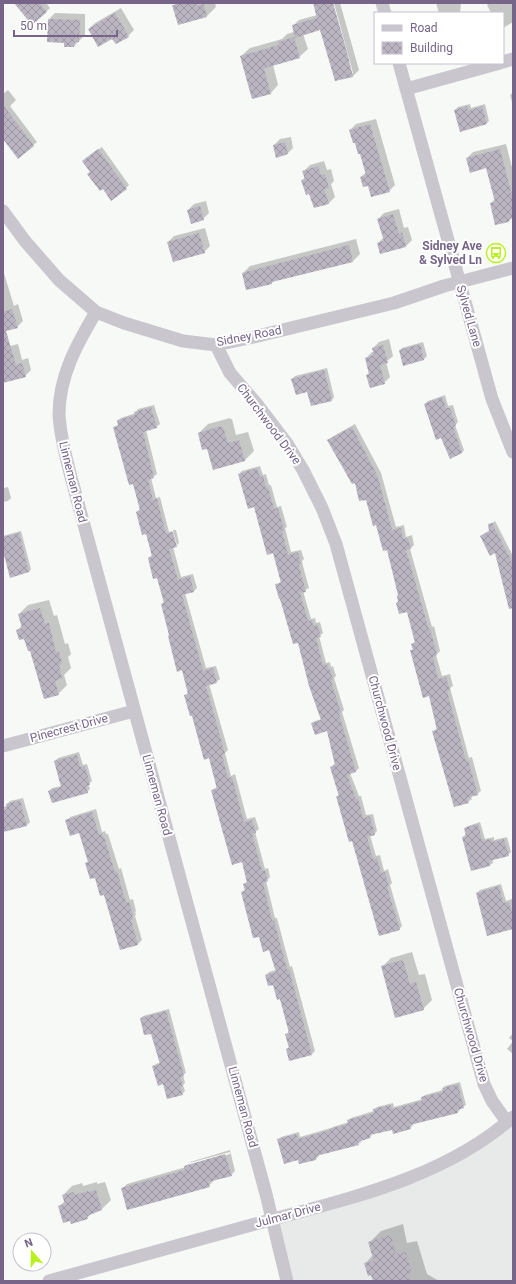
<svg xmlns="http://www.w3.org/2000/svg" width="516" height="1284" font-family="Roboto,sans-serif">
<defs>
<pattern id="building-cross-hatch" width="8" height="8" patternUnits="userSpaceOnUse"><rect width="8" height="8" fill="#bbb5c2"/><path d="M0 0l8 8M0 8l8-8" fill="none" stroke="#9d97a3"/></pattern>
</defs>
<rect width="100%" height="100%" fill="#f6f9f6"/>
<path fill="#e8eae9" d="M513,1117V1281H288L272,1220L431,1169Z"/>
<path fill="#0003" fill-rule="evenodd" d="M16,3H46L50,8L46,12Z
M176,3H215L216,7L207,16L173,6Z
M314,3H332L351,73H353L334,3H340L359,70L353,76L335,80L321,29L303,34L308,49L299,57L273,65L278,85L270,94L241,56L250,48L282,39L287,34L294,32L293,26L299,20L317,15Z
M436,3H461L460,13H439Z
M489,3H513V22L503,28V13H491L487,5Z
M121,8L134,30L128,36L113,37L89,29L95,23Z
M55,13L85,14V35L74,46L65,42L49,19Z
M8,90L16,100L10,106L37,142L18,157L3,137V94Z
M513,92V106L510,95Z
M470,104L471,108L485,104L489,121L487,123L455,110L458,107Z
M376,119L395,185L389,191L369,185L361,177L366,172L361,153L350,130L356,124Z
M291,137L293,148L288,153L274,145L280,139Z
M506,144L513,171V217L509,221L491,203L495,199L487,167L467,158L473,152Z
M102,147L129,185L126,188H103L88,174L91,171L86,158Z
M324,161L327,170L331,169L334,181L331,184L335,197L329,203L314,207L310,193L302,181L305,177L304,171L310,165Z
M206,201L209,213L203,219L188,210L194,204Z
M399,209L404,228L408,227L412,240L406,246L381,253L378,243L384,237L378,219L384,213Z
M205,228L210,246L204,252L168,242L174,236Z
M356,239L360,254L353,261L274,280L272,283L243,273L250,266Z
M3,270L14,306L18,304L23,321L17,327L3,331Z
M389,339L393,356L386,362L390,377L384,383L367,375L369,373L366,358L372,352H374L373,348L379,342Z
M423,342L427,356L424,359L404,365L400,351L402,348Z
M18,344L22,360L28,358L31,370L25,376L3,378V348Z
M327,368L334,397L332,400L308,391L292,379L295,376Z
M445,395L448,406L453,405L458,422L455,425L464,450L462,453L425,404L428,401Z
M154,405L160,424L156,427L146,430L157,474L151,478L156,498L160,497L169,532L172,531L175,545H177L173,547L181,577L193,574L197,588L194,591L185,593L206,668L216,666L220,679L216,682L209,684L228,750L225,753L231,776L235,774L247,819L255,817L259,829L255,832L265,869L268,868L270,877L266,881L275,918H277L290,967L292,966L315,1051L312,1054L290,1060L287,1049L290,1046L287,1034L289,1031L280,998L274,984L266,975L269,972L276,970L270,948L259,935L242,892L246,889L244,884L248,881L242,861L212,790L217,787L209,757L185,696L189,692L162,604L165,601L158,577L149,558L152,555L147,533L137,512L140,509L133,482L114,428L119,424L118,421L121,418L136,413L138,409Z
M230,418V419H232L236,435L248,432L254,451L245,460L208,448L199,433L208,424Z
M355,424L381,473L396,527L404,525L406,537L412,535L414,545L410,549L432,627L434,626L440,651L436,655L442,676L450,674L453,686L450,688L469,758L472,757L481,791L477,794L471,796L472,799L468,802L433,732L437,728L430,695L411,651L413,649L412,644L416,641L407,611L399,595L388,549L366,498L328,441L332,437Z
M260,466L263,475L266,474L269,485H271L277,507L281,506L287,527L285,528L291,552L301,550L304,559L302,561L303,566L309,588L303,591L311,619L315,618L316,623L320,622L323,633L319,636L326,663L330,662L331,667L333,666L336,676L334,678L344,710L342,712L359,768L356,771L350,773L359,796H361L366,815L373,814L377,831L374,834L370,835L376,856L380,855L384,871L388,869L392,883L390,885L402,926L399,929L353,840L337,797L339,795L331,767L336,763L327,730L312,724L315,721L322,719L299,642L276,585L282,581L274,552L255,506L239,474L242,471Z
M3,486L4,488L8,487L11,498L8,501L3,502Z
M495,521L513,556V595L496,552L481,536L490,530L489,525Z
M173,530H176L179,543L177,545Z
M21,531L31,569L29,572L3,548V536Z
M49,600L54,616L57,615L65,644L68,643L71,654L68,657L71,668L64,675L67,685L58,694L31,650L25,637L18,630L22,625L19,614L28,605Z
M79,752L83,765L87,764L92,781L88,784L90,789L87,792L49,791L52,788L62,786L55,761L58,758Z
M23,798L30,822L27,825L3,831V807L7,806V804L10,801Z
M96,809L102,832L105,831L106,834H108L119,869L121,868L130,900L133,899L136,911L135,912L136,914L135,916L142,940L138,944L121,949L105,893L86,863L89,861L80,832L67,821L70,817Z
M480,822L485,839L494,837V840L507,837L511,852L508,855L492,859L493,863L490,865L463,837L466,834L465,828L468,826Z
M501,884L506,901L512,899L513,905V928L477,893L480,890Z
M412,952L419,975L425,974L432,1000L423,1009L382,967L391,958Z
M169,1009L186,1073L183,1075L185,1083L183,1085L185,1091L182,1094L163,1083L154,1066L156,1064L161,1062L152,1032L141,1019L143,1016Z
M513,1033V1041L509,1038Z
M513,1041V1054L507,1049Z
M460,1082L466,1105L460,1108V1110L458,1112L412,1124L413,1125L410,1128L393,1129L372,1134L370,1138L361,1140V1142L358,1144L318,1154L319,1156L316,1159H298L278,1140L281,1137L299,1132L300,1137L331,1128L333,1127L349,1122L348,1120L351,1118L374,1111V1110L377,1107L393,1103L394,1107L423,1099L422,1098L425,1095L443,1090V1088L445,1086Z
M230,1150L235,1171L231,1175L214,1180L209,1186L122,1189L127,1184L186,1167L190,1162ZM230,1152V1154L189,1165V1163Z
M97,1182V1184L105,1182L111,1200L102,1209L92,1213L87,1218L70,1220L59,1206L65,1201L63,1195L72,1186L82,1183L83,1186Z
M403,1224L407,1243L417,1241L427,1274L439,1281H374L372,1274L365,1264L373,1255L370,1242L381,1231Z"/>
<path fill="url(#building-cross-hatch)" d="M14,3H39L47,12L32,25Z
M175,3H196L197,6L204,4L207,17L178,25L172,5H175Z
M313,3H333L347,52L353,77L335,81L320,30L295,38L292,25L317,18Z
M115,13L129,37L116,44L112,39L98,47L88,29Z
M48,19L80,20L79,42H75L74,47H64V43L47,42Z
M294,37L300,58L265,68L264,69L271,94L252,99L240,56L279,45L278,42Z
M3,105L34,146L18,159L3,139Z
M467,106L468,111L482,106L487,124L460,132L454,110Z
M370,124L390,192L371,197L368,186L363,187L360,177L366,175L360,154H358L355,143H353L349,130Z
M285,142L288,154L276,158L273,145Z
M98,149L127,189L111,201L103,189L100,191L87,174L90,172L82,161Z
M500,149L513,199V218L509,219V222L495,225L490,203L495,202L486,168L470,173L466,158Z
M318,166L321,175L325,174L329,188L324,189L329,204L314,208L309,194L306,195L301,180L305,179L302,171Z
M200,206L204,220L191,224L187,210Z
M393,214L399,234L402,232L406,247L380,254L377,243L384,241L377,219Z
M199,233L205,253L173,262L167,242Z
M349,245L353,262L272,282V284L246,290L242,273Z
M12,309L18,328L6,331L16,365L22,363L26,377L3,383V312Z
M420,344L424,360L403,366L399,350Z
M383,345L388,363L380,365L385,384L370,388L366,375L369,374L365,358L374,355L372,348Z
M324,370L332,401L311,406L307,392L296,395L291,379Z
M442,397L446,408H450L456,426L453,427L462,453L450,459L441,438L436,440L424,404Z
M151,407L157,428L143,432L154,478L148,480L153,500L157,499L166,534L173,532L177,547L169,549L178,580L190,576L194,592L182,595L203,671L213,668L217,683L206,686L225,754L222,755L228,778L232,777L244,822L252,820L256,833L252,834L262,871H265L268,881L263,883L272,921L274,920L287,969H289L312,1055L289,1061L286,1049L289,1048L285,1034L289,1033L280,999L277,1000L273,985L268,986L265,975L276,972L269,950L263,952L259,937L253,938L241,892L245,891L243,884L247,883L242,862L232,865L211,790L217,789L209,758L204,760L192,716H190L184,695L188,694L182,670L177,672L168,636L169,635L161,604L164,603L157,578L153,579L148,558L152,556L146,534L142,535L136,512L140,510L133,484L129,485L113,427L118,426L117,420L135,415L134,412Z
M221,426V427H223L228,443L239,440L245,461L213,470L207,449L202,450L198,433Z
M352,427L378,477L392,530L401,528L403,539L408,538L411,549L406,550L429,630L430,629L437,655L433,657L438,679L446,677L450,690L447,691L466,761L468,760L478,795L467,798L469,803L454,807L432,731L437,730L429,696L423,698L410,650H413L411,644L415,643L407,612L399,614L396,603L398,602L397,596L398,595L387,550L383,551L376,525L373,526L366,500L359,501L355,483L352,484L327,440Z
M257,468L260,477L263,476L266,488L268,487L274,509L278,508L284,530L282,531L288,555L298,552L301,563L299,564L300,570L306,592L300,593L308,621L312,620L313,626L317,624L321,637L316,638L323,665L327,664L328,669H330L333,680L331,681L341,713L339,714L356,772L347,775L356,799L358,798L363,818L370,816L375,835L367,837L373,859L377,858L381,873L385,872L389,887H387L400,930L379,936L352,841L349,842L336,796H339L330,767L335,765L327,731L315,735L311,723L321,720L309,686L298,643L293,644L280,599H279L275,584L281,583L273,553L267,555L254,507L248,509L238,474Z
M492,523L513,564V608L509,609L495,553L490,556L480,536L489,531L488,524Z
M19,533L29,572L10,578L3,551V537Z
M40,608L45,624L49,623L56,652L59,651L62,664L59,665L62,678L55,681L59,695L44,699L30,651H28L24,639L19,640L16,630L22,628L18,614Z
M77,755L80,767L85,766L90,785L86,786L88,793L52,803L48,791L61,787L54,761Z
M20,800L27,826L3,832V810L7,809L6,804Z
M92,812L99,835L102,834L103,837H104L115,872L117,871L126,903L129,902L133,915L132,916L133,919L131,920L138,945L120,950L104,895L100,896L95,878L90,879L85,863L88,862L79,833L70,836L65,820Z
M478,824L482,841L491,839L492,842L504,839L509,856L489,861L490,866L471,871L462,837L466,836L464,828Z
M499,886L503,903L509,902L513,917V929L487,936L476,893Z
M403,960L410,984L416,982L424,1010L395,1018L381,966Z
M166,1011L184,1076L180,1077L183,1086L180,1087L183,1095L167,1099L163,1084L158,1086L152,1066L160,1064L151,1034L144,1035L140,1018Z
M458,1084L464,1108L457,1110L458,1113L410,1125L411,1129L393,1134L392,1130L370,1135V1138L358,1142L359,1145L316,1156V1160L299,1164L298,1160L284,1164L277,1139L296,1134L298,1139L330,1130L329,1129L348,1124L347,1120L374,1113L373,1109L390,1105L392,1109L422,1101L421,1097L443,1092L442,1088Z
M225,1154L232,1176L208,1182L210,1187L127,1210L121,1188L185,1170L184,1166Z
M96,1190L102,1210L87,1216L88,1219L71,1224L70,1221L63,1223L58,1206L65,1204L62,1195L74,1192V1195L88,1191V1192Z
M391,1235L396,1254L406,1252L412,1273L408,1274L410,1281H373L371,1275L368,1276L364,1263L374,1261L368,1242Z"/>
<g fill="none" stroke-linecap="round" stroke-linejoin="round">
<path stroke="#c9c6ce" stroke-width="13" d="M382,3L385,13
M503,62L513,59
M399,63L492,399L513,452
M406,89L500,63
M3,211L25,241L59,280L96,312L124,323L183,341L216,345L254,337L394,303L444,286L513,268
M96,312C77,344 59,376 59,414C60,436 66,457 71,477L266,1194L287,1281
M216,345L230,373L256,403L288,445L303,470L322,508L336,544L484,1084L492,1101L507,1122
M3,746L134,711
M49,1281C119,1262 189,1242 259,1223C346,1199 443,1179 513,1117"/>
</g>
<defs>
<g id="bus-ring" transform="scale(1)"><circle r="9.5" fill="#fff" stroke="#b9f01f" stroke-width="1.5"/><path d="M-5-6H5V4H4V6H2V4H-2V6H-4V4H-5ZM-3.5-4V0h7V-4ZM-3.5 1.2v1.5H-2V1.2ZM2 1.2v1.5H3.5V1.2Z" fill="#b9f01f"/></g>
</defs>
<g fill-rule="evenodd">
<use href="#bus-ring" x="496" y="253"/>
</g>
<g text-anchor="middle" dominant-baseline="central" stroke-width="4" stroke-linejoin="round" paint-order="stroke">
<g font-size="12" font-weight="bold" fill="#766589" stroke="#fff" text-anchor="end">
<text x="482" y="246">Sidney Ave<tspan x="482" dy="14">&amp; Sylved Ln</tspan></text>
</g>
<g font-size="12" fill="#766589" stroke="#fff">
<text transform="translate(469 316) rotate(74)">Sylved Lane</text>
<text transform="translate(249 336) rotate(-11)">Sidney Road</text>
<text transform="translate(269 424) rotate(53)">Churchwood Drive</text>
<text transform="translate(73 482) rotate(76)">Linneman Road</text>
<text transform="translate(385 723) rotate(75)">Churchwood Drive</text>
<text transform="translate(69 728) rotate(-15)">Pinecrest Drive</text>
<text transform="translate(157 795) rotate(75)">Linneman Road</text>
<text transform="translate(471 1035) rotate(74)">Churchwood Drive</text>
<text transform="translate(243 1107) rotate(75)">Linneman Road</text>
<text transform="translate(288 1215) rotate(-15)">Julmar Drive</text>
</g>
</g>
<rect width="516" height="1284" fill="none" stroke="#766589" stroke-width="8"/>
<rect x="374" y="12" width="130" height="52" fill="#ffffff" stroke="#c8c1d0"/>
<rect x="382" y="25" width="20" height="6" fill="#c9c6ce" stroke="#c8c1d0"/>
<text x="410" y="32" font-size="12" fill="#766589">Road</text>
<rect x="382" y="42" width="20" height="12" fill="url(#building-cross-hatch)" stroke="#c8c1d0"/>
<text x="410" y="52" font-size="12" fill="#766589">Building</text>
<g transform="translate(32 1252) rotate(340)"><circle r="19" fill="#ffffff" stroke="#c8c1d0"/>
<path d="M0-3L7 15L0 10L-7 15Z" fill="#b9f01f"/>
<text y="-6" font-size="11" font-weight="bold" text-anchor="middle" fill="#766589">N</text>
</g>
<path d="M14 30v6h103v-6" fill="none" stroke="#766589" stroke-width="2"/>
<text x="20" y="30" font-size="12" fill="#766589" stroke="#ffffff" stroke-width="3" paint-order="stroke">50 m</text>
</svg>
